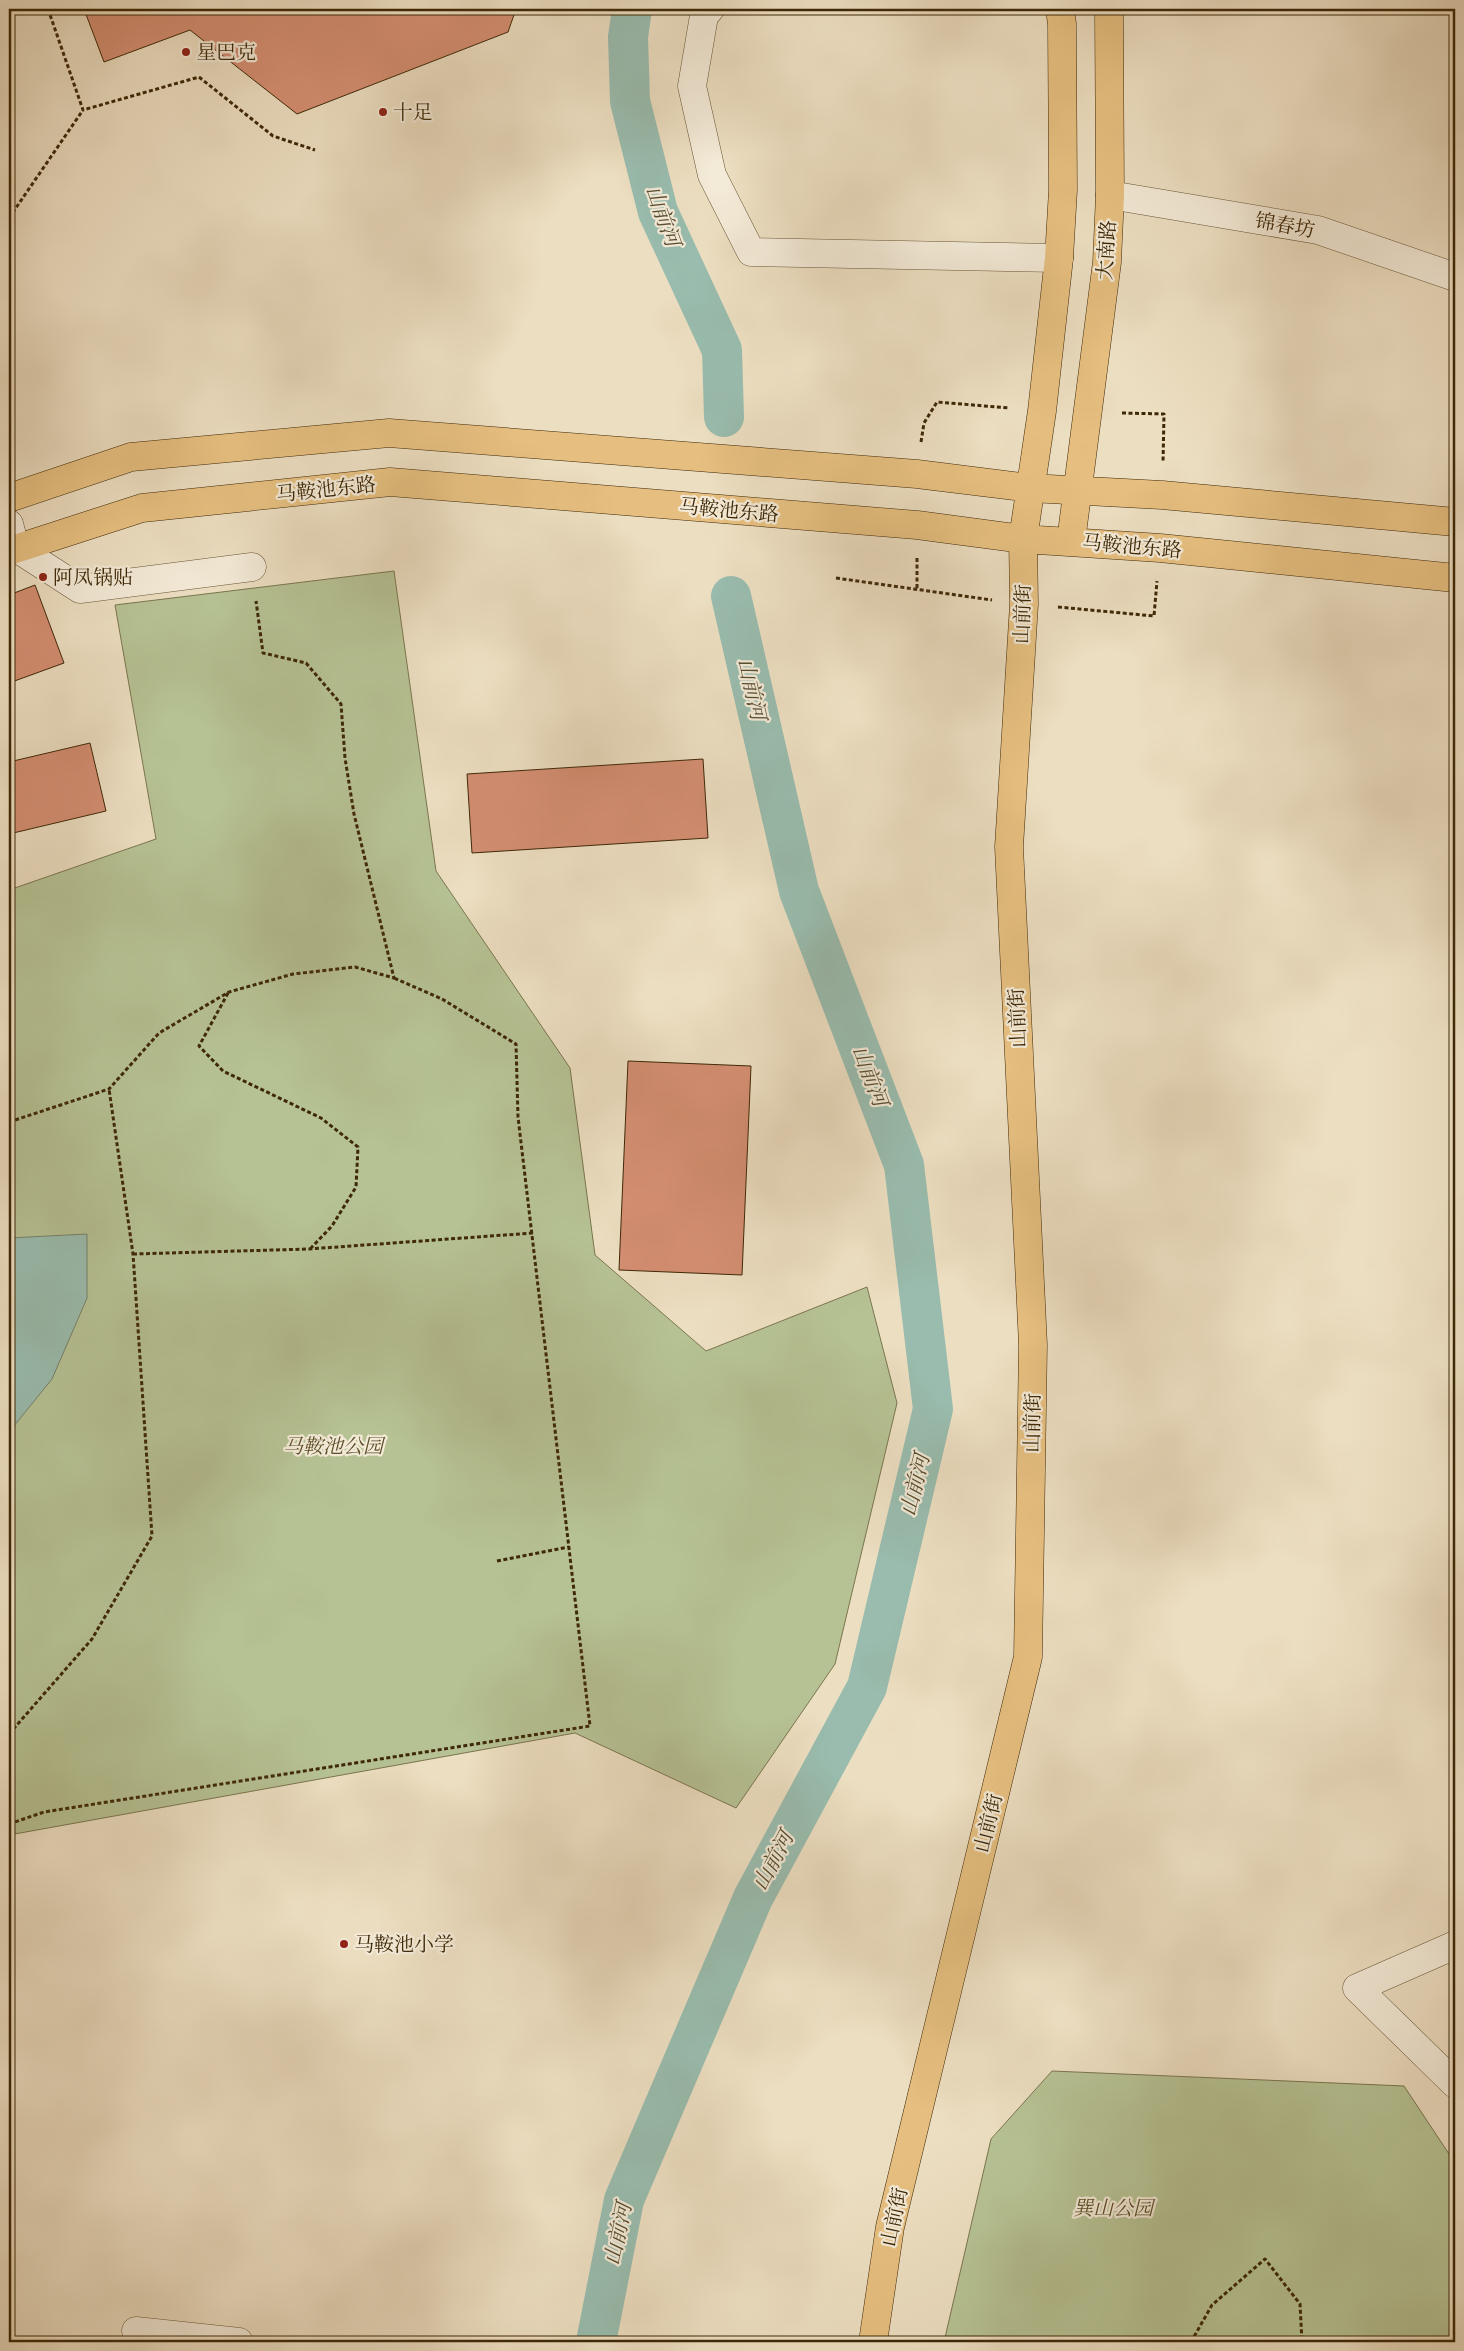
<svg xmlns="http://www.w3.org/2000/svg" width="1464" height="2351" font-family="'IM FELL Great Primer','Noto Serif SC',serif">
<rect width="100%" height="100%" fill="#ecdec1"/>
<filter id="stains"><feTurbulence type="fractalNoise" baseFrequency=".004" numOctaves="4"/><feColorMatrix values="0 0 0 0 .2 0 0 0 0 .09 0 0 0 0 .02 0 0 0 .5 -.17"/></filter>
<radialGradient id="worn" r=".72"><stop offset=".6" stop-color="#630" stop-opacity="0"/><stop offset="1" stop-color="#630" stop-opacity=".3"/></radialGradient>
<path fill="#b6c294" stroke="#7a754e" d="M394,571L436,871L570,1068L595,1255L706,1351L867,1287L897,1403L835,1664L736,1808L575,1733L9,1835V890L156,839L115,605Z
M1052,2071L1404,2086L1455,2163V2342H944L991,2139Z"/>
<path fill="#99bcae" stroke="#75816b" d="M87,1234V1298L52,1379L9,1432V1238Z"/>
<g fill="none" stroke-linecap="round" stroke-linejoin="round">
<path stroke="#99bcae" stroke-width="40" d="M632,9L628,37L630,101L658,212L722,350L724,417
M596,2342L624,2200L753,1898L867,1687L933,1409L904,1165L799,891L731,596"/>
</g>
<path fill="#d48e72" stroke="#3e2807" d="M84,9H516L508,32L297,114L190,30L104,62Z
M35,585L64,663L9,683V595Z
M90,743L106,811L9,834V762Z
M703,759L708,838L472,853L467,774Z
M628,1061L751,1066L742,1275L619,1270Z"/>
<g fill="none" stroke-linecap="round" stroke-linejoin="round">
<g stroke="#6a5636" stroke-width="29">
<path id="minor" d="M710,9L704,16L692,86L712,175L751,252L1059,258
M1110,195L1318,230L1455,277
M9,524L15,547L80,589L252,567
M1455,1945L1357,1988L1455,2084
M136,2331L239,2342"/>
</g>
<g stroke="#3e2807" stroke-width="29">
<path id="major" d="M9,498L131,457L389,433L917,474L1030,488L1162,495L1455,522
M1071,541L1107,262L1110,195L1109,9
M9,551L142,508L390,482L917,525L1023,539L1160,548L1455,578
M873,2342L890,2227L1028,1657L1033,1345L1009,847L1024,604L1023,539L1042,411L1059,258L1063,190L1062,24L1060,9"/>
</g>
<path stroke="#3e2807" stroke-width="3" stroke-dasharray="4 2.5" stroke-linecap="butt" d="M48,9L83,110L199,77L273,136L315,150
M9,218L83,110
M1122,413L1164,414L1163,463
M921,442L924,423L937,402L1009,408
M917,558V589
M836,578L992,600
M1058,607L1154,616L1157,581
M228,993L199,1046L223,1071L321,1118L358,1147L356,1187L332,1226L310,1249
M9,1122L109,1089L159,1033L229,992L293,974L355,967L394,978L354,814L345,758L341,704L306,663L263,653L256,601
M133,1254L309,1249L533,1233
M497,1561L569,1547
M9,1734L92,1639L152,1536L133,1254L109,1089
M9,1824L44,1812L590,1726L518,1117L516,1044L442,999L394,978
M1191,2342L1212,2305L1265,2259L1300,2304L1302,2342"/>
<use href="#minor" stroke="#f3ead7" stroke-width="28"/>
<use href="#major" stroke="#e6bf80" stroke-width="28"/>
</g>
<g fill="#8f2418" stroke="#f3ead7" stroke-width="2">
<circle cx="186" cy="52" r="5"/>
<circle cx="383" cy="112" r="5"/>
<circle cx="43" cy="577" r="5"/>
<circle cx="344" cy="1944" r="5"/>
</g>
<g text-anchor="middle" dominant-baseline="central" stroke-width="4.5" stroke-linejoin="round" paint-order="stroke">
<g font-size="20" fill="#3e2807" stroke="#f3ead7" text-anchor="start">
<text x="196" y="52">星巴克</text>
<text x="393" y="112">十足</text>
<text x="53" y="577">阿凤锅贴</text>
<text x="354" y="1944">马鞍池小学</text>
</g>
<g font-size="20" fill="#3e2807" stroke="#f3ead7">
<text transform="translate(1285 225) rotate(10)">锦春坊</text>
<text transform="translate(1106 250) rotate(-86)">大南路</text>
<text transform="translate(326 489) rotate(-6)">马鞍池东路</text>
<text transform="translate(729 510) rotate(5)">马鞍池东路</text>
<text transform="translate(1132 546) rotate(5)">马鞍池东路</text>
<text transform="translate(1022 614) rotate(-88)">山前街</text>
<text transform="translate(1017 1018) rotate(-93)">山前街</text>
<text transform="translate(1032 1423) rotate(-89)">山前街</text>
<text transform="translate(988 1823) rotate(-76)">山前街</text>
<text transform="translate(894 2217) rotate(-78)">山前街</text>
</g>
<g font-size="20" font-style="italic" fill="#5c4e2a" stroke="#f3ead7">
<text x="333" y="1446">马鞍池公园</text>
<text x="1113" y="2208">巽山公园</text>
</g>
<g font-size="21" font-style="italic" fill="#554d31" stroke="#f3ead7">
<text transform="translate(663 216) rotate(70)">山前河</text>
<text transform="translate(752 689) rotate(77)">山前河</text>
<text transform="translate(870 1076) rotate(69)">山前河</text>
<text transform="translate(915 1485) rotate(-76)">山前河</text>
<text transform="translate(773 1861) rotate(-62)">山前河</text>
<text transform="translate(618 2234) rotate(-78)">山前河</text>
</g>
</g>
<rect width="1464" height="2351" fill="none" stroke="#ecdec1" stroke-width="30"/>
<rect x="10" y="10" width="1444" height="2331" fill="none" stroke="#3e2807" stroke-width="2.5"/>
<rect x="15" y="15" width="1434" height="2321" fill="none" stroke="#3e2807"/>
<rect width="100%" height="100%" filter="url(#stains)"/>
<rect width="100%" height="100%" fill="url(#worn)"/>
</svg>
